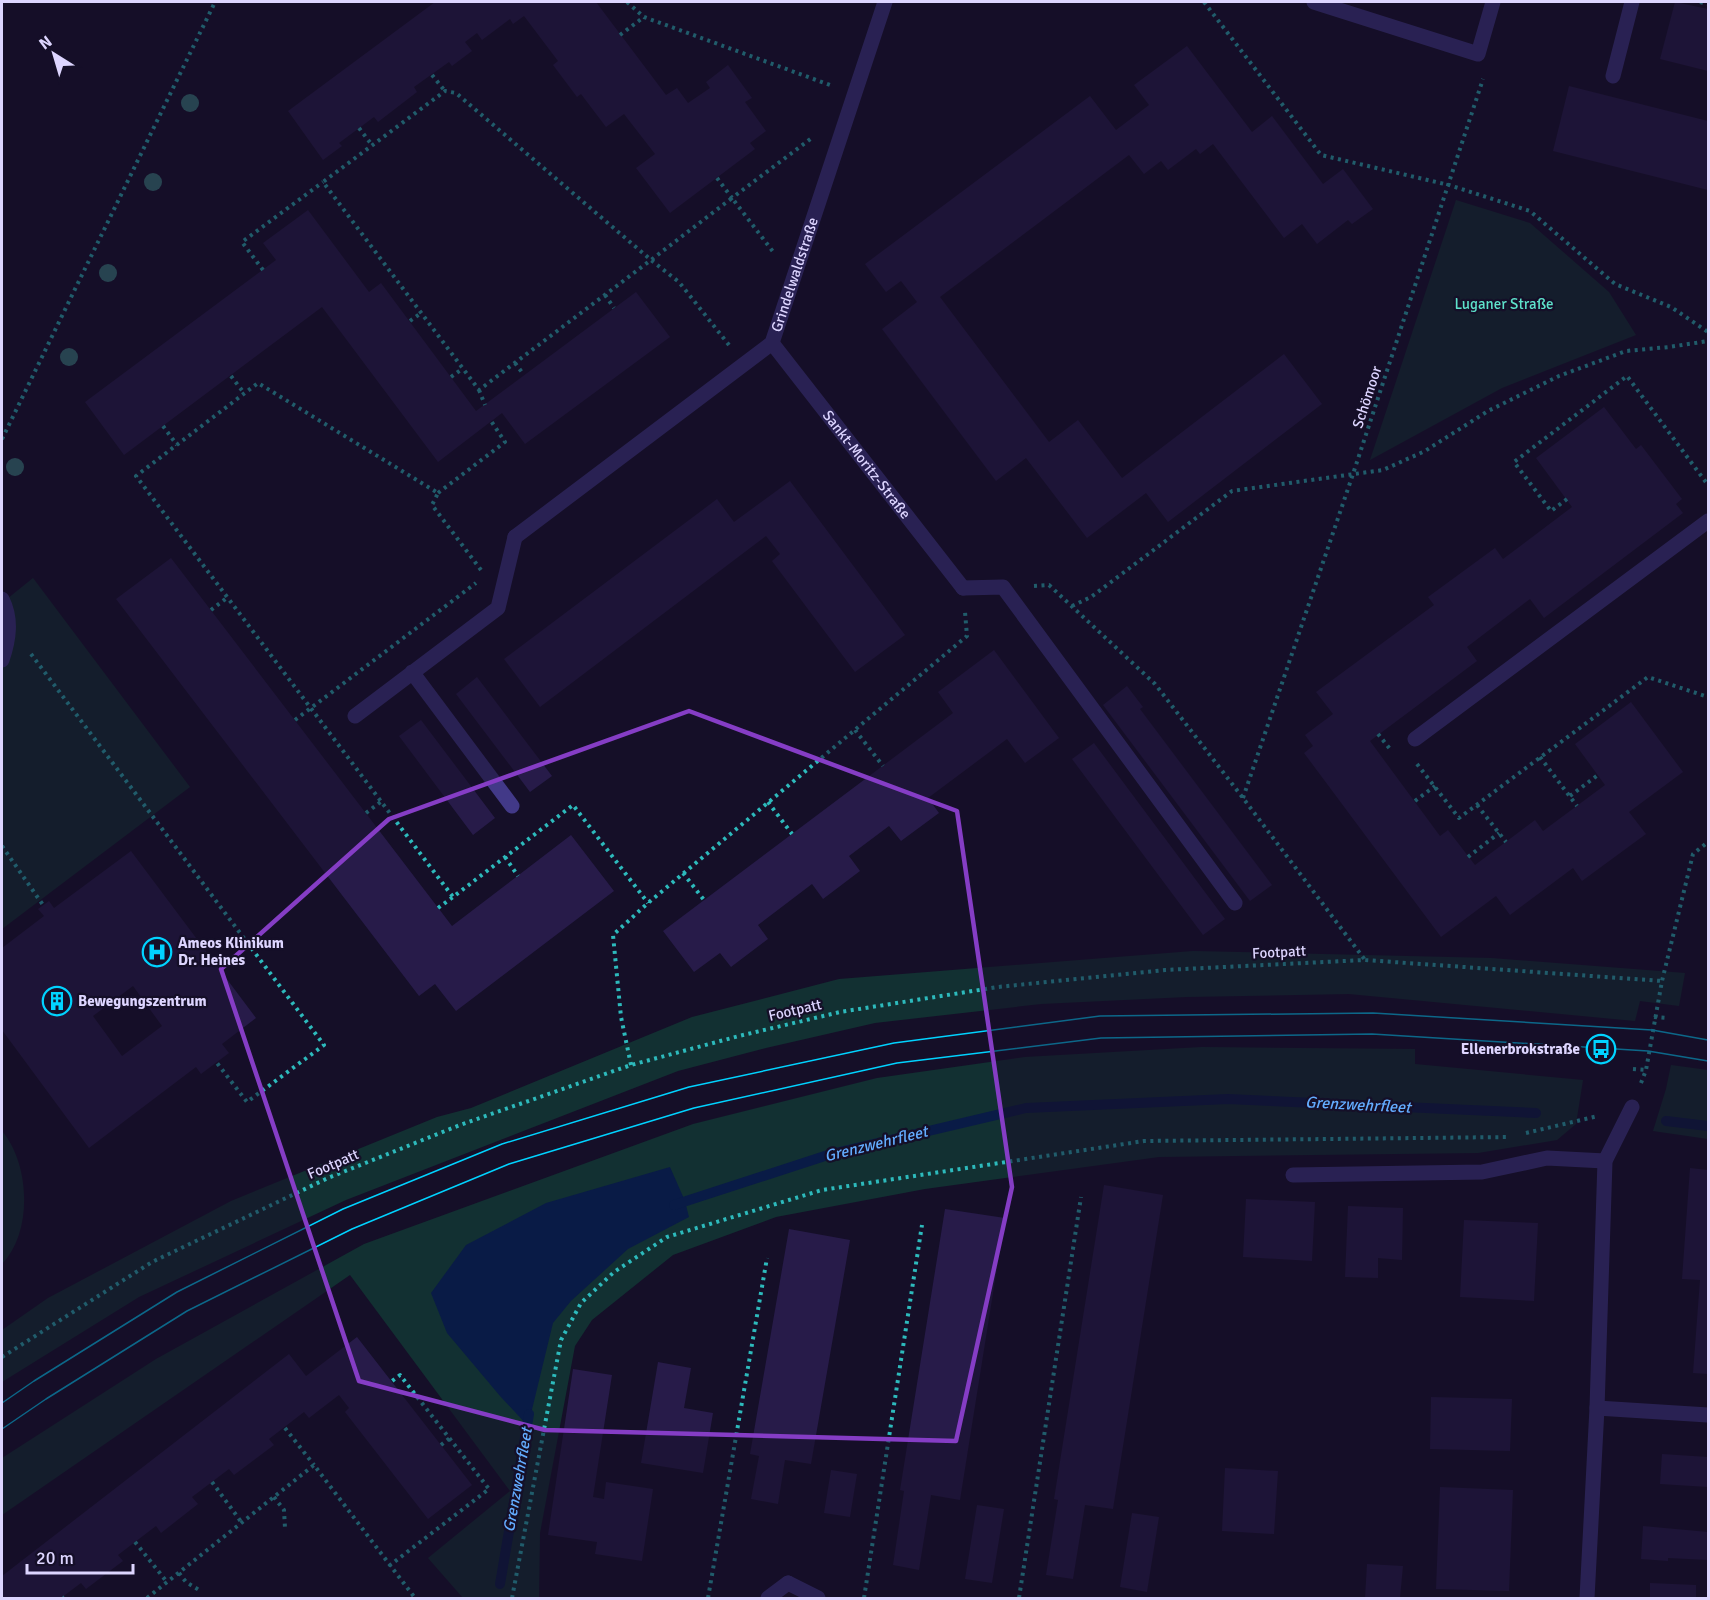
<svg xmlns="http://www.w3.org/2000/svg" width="1710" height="1600" font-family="Signika,sans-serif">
<rect width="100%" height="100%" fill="#150f28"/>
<path fill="#123032" d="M1456,200L1530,223L1609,292L1636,335L1502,388L1370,460Z
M33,578L190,787L2,929V603Z
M1193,951L1491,958L1685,973L1679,1006L1640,1001L1635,1021L1349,994L1186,997L1041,1004L875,1023L766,1048L678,1071L346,1200L139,1297L2,1382V1330L48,1298L231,1201L437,1117L471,1108L692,1017L839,979Z
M1202,1047L1415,1049V1064L1583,1080L1576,1124L1557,1140L1478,1153L1159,1157L925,1189L776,1217L673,1255L592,1320L575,1346L540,1533L539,1598H463L428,1558L510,1491L350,1275L2,1515V1458L156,1359L364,1244L693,1124L877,1078L1025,1057Z
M1671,1065L1708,1070V1139L1653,1131L1666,1089Z
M2,1131C30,1164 33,1232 2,1264Z"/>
<path fill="#091b46" d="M670,1167L685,1201L689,1217L628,1249L571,1301L553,1323L528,1426L500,1396L447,1333L431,1293L466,1245L546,1203Z"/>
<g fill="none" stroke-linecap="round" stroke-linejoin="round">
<path stroke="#091b46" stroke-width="10" d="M1666,1121L1708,1126
M674,1205L831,1154L1026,1108L1228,1099L1536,1113
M500,1584L529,1414"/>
</g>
<path fill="#271b49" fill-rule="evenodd" d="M435,2H596L666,95L677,88L688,103L710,88L706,82L728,65L752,98L745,102L766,131L750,143L755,149L670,213L636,168L655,154L624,114L606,127L581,94L577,97L553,65L558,61L524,16L513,24L510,19L482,40L477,33L465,42L472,51L452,66L449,62L414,87L417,92L378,122L374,117L339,143L342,146L323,160L288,111Z
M1675,2L1708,9V71L1660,59Z
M1187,46L1252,132L1272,116L1323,184L1343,169L1373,209L1352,224L1348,220L1317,244L1302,224L1284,238L1213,144L1200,154L1196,149L1168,170L1161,161L1144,174L1129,155L940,297L1049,442L1078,420L1122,478L1284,354L1322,404L1168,522L1146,493L1087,538L1026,458L996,481L882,329L917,302L901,281L886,292L865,264L1090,96L1116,130L1149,105L1134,85Z
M1569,86L1708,121V190L1553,151Z
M308,210L369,292L381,283L476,411L636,292L670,337L525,444L502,413L438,462L322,307L124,455L85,402L276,260L263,243Z
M1604,407L1636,449L1641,445L1682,499L1676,504L1683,513L1544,618L1530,599L1467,647L1477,661L1370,741L1440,836L1448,830L1475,865L1535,820L1543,831L1605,785L1575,744L1631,702L1683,772L1629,812L1646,834L1582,881L1573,868L1510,915L1496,896L1441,937L1304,753L1313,746L1305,735L1333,714L1316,692L1434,605L1428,597L1495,548L1503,559L1572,507L1536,458Z
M790,481L905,635L855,672L772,561L780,554L766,536L540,707L504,659L717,499L734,522Z
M171,558L452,926L571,835L614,891L456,1011L435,984L419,996L116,599Z
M994,650L1059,738L1025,763L1007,739L928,798L939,813L901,841L889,826L849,856L860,871L823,899L812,884L758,925L768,939L731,967L720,953L694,972L663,931L953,713L938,692Z
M477,677L552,776L530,792L456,694Z
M1127,686L1143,707L1140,709L1272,885L1250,901L1103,705Z
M421,720L495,818L473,835L399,736Z
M1094,743L1225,919L1203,935L1072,759Z
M131,851L256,1018L222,1044L229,1053L201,1074L196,1067L89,1148L2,1030V948L44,916L38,909L49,901L54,908ZM133,986L162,1026L122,1056L93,1016Z
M1690,1168L1708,1170V1374L1693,1373L1700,1280L1682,1279Z
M1104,1185L1163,1195L1113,1509L1085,1505L1073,1579L1046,1575L1058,1500L1054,1499Z
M1246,1199L1315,1202L1312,1261L1243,1257Z
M1348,1206L1403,1208L1402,1260L1378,1258V1278L1345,1277Z
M945,1209L1005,1218L960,1500L931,1495L919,1570L893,1565L904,1491L900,1490Z
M1464,1220L1538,1223L1534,1301L1460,1297Z
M789,1229L850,1240L811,1464L785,1460L778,1504L751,1499L759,1456L750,1454Z
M357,1337L472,1485L428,1519L345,1412L349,1408L339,1395L309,1418L304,1412L269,1439L274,1445L234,1475L229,1469L192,1497L198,1504L161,1533L156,1526L135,1542L118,1555L123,1561L86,1589L81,1583L61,1598H2V1576L289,1354L306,1376Z
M658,1362L691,1368L684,1408L713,1413L703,1473L641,1463Z
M573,1369L612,1375L593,1497L604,1499L606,1482L653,1489L642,1561L595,1554L597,1542L548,1535Z
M1431,1397L1512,1399L1510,1451L1430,1449Z
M1662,1454L1708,1457V1487L1660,1484Z
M1225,1468L1278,1471L1274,1534L1222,1531Z
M831,1470L857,1474L850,1517L824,1513Z
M1440,1487L1513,1490L1509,1591L1436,1589Z
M977,1505L1004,1509L992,1583L965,1579Z
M1132,1513L1159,1517L1147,1592L1120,1587Z
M1643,1526L1708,1532V1560L1668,1558V1561L1641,1559Z
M1367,1564L1403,1566L1400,1598H1365Z
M1650,1583L1696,1585V1598H1650Z"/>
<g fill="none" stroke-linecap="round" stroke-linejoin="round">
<path stroke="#2dbabc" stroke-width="4" stroke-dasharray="3 4.5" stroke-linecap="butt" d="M627,2L644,17L830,85
M1204,2L1321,155L1449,185L1530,211L1615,284L1671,307L1708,332
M1700,2L1708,4
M620,35L644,17
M432,75L445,91
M359,128L372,145
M717,178L732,198L813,137
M263,270L242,242L323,182
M605,295L614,308
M410,321L421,313
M729,345L679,282L651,260L479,390L323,182L445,91L456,93L651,260L732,198L774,253
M515,363L524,375
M231,376L244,393
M451,377L462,369
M479,390L485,405
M163,426L177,445
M2,439L215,2
M438,493L505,442L491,421
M1567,499L1551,511L1514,462L1627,376L1708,485
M481,570L432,505L438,493L258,383L136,476L453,897L573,805L648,903
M1034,586L1049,585L1155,684L1243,798L1365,960
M1072,606L1091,597L1232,491L1383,470L1425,451L1488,411L1559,376L1626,351L1669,347L1708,341
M211,610L228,597
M31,654L324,1045L247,1102L217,1063
M295,720L476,583
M855,730L883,766
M1378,734L1390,749
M1540,757L1577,806
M1417,764L1459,818L1648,677L1708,697
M1570,796L1598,775
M1243,798L1353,474L1483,79
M1415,801L1435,786
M768,802L792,834
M1477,805L1506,842
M366,813L382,801
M2,846L43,905
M505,857L518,876
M1468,857L1499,833
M683,873L704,900
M438,908L453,897
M1654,1017L1668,1018
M631,1065L621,1017L613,935L648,903L967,636L965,612
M1633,1069L1646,1070
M1641,1083L1646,1070L1662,981L1693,854L1708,842
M1526,1133L1598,1116
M2,1357L152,1262L328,1178L460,1125L631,1065L739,1036L840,1012L998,987L1165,970L1365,960L1662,981
M285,1428L314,1465
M441,1445L450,1438
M212,1482L242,1523
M274,1497L284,1510L285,1528
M135,1542L167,1582
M389,1566L489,1489L400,1375L392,1381
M179,1573L186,1582L199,1590
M62,1597L63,1598
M147,1598L314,1465L415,1598
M512,1598L561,1340L581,1303L614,1272L667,1237L822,1190L1144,1141L1510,1137
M708,1598L767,1258
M864,1598L922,1225
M1019,1598L1081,1197"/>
<path stroke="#423988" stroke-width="15" d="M1314,2L1478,54L1493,2
M1613,76L1632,2
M963,588L1003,587L1235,903
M2,599C12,619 9,639 2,660
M412,672L512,806
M355,716L498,608L515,537
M1415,739L1708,521
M1293,1175L1482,1172L1547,1158L1605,1161
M768,1598L788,1583"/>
<g stroke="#423988" stroke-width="15">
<path id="s1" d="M772,343L963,588"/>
<path id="s2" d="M515,537L772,343L885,2"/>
<path d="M1597,1408L1708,1415"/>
<path d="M788,1583L818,1598"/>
<path d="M1587,1598L1597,1408L1605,1161L1632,1107"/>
</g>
<path stroke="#01d3ff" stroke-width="1.5" d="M2,1403L34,1381L177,1292L343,1209L502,1144L689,1087L894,1043L1100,1016L1373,1013L1652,1030L1708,1040
M2,1429L46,1399L187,1311L352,1229L509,1164L694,1108L897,1063L1101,1038L1372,1034L1648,1051L1708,1061"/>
</g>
<g fill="#3d8482">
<circle cx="190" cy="103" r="9"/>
<circle cx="153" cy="182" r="9"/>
<circle cx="108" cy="273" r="9"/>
<circle cx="69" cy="357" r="9"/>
<circle cx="15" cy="467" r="9"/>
</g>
<path d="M0 0H1710V1600H0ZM689,711L957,811L1012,1187L956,1441L545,1430L359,1381L221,969L389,819Z" fill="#150f28" fill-opacity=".55" fill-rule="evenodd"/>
<path fill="none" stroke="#853dc5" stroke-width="4.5" stroke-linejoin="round" d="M689,711L957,811L1012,1187L956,1441L545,1430L359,1381L221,969L389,819Z"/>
<defs>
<g id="hospital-ring" transform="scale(1.5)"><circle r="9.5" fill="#150f28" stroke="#01d3ff" stroke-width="1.5"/><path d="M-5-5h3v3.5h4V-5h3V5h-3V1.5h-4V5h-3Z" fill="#01d3ff"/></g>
<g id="building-ring" transform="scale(1.5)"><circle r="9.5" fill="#150f28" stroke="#01d3ff" stroke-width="1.5"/><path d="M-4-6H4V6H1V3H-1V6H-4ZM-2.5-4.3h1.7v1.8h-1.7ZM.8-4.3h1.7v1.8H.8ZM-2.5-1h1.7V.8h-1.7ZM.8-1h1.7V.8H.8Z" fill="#01d3ff"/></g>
<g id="bus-ring" transform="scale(1.5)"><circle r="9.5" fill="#150f28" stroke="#01d3ff" stroke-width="1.5"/><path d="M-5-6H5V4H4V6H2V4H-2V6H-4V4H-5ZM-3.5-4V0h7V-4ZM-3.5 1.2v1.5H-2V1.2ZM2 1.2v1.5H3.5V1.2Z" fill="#01d3ff"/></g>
</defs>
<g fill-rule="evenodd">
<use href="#hospital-ring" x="157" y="952"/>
<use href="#building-ring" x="57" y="1001"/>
<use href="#bus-ring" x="1601" y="1049"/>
</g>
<g text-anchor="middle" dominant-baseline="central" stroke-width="4.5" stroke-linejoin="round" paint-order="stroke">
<g font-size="15" fill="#ddd5ff" stroke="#150f28">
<text stroke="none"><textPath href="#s2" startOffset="394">Grindelwaldstraße</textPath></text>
<text transform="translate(1367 397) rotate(-72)">Schömoor</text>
<text stroke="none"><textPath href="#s1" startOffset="154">Sankt-Moritz-Straße</textPath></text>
<text transform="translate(1279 952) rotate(-3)">Footpatt</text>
<text transform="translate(795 1010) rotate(-13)">Footpatt</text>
<text transform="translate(333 1164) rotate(-23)">Footpatt</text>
</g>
<g font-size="15" fill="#5ee3cb" stroke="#150f28">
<text x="1504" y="304">Luganer Straße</text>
</g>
<g font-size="15" font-weight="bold" fill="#ddd5ff" stroke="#150f28" text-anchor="start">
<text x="178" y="943">Ameos Klinikum<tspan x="178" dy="17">Dr. Heines</tspan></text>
<text x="78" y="1001">Bewegungszentrum</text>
<text x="1580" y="1049" text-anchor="end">Ellenerbrokstraße</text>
</g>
<g font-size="16" font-style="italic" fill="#63acff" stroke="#150f28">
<text transform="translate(1358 1105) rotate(3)">Grenzwehrfleet</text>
<text transform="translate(876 1144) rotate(-14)">Grenzwehrfleet</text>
<text transform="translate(518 1480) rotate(-80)">Grenzwehrfleet</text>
</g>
</g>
<rect width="1710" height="1600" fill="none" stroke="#ddd5ff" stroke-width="6"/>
<g transform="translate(54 54) rotate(323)" stroke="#150f28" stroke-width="4.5" paint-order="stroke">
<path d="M0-4.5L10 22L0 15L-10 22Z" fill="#ddd5ff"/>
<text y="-9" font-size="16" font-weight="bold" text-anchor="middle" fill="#ddd5ff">N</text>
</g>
<path d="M27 1564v9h106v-9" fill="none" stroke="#ddd5ff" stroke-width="3"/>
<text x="36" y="1564" font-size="18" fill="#ddd5ff" stroke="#150f28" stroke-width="4.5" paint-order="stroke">20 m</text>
</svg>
